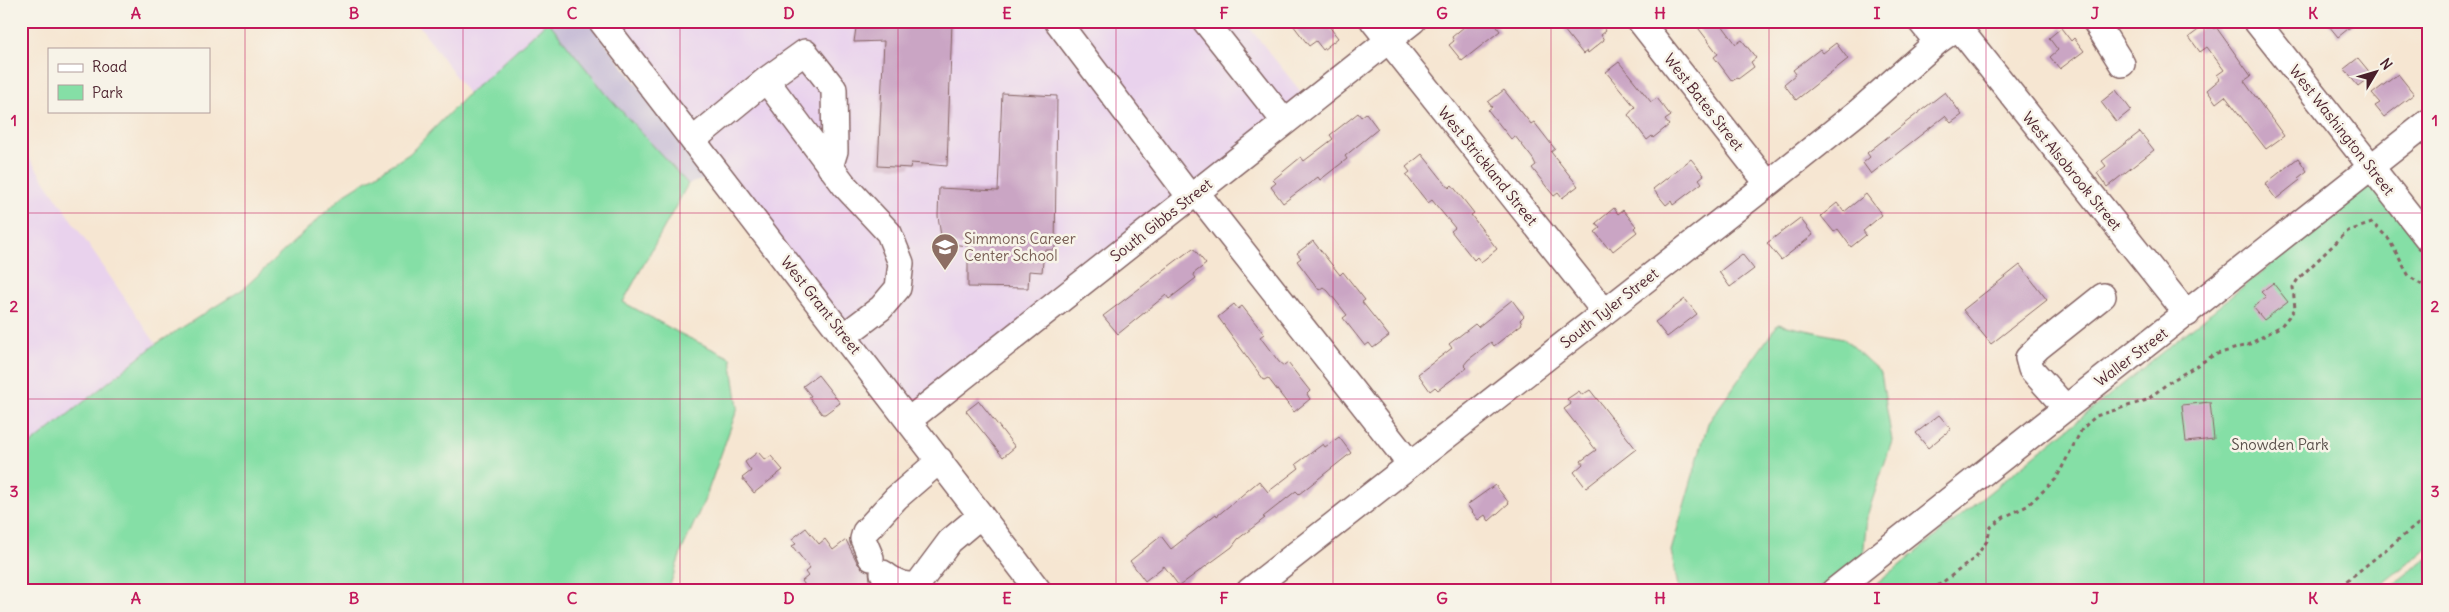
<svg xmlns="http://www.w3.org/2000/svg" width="2449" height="612" font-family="Delius,sans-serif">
<rect width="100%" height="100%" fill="#f7f3e8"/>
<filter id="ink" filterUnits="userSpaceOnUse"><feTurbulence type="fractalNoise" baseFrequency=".02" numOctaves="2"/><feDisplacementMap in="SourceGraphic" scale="10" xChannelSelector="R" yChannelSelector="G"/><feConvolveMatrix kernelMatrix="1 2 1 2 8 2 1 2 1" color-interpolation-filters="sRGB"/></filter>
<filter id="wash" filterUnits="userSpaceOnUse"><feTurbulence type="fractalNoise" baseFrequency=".0096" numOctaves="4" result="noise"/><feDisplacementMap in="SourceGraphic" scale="20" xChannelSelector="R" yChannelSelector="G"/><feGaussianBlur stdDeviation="1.12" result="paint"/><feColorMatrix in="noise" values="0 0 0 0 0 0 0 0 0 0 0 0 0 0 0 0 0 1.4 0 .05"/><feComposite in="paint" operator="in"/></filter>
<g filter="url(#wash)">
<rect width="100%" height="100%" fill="#f6e6d2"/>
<path fill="#e9d2ed" d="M416,21H548L468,94Z
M601,21H1244L1310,103L909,420Z
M21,146L156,344L21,452Z"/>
<path fill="#c9bfd7" d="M548,21H588L709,178L688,184L607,95Z"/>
<path fill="#85dfa6" stroke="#687f68" d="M548,21L607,95L688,184L623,302L679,333L731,358L738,407L705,499L682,550L668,591H21V452L156,344L243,289L345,194L409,154L468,94Z
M2372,182L2428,252V547L2373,591H1868Z
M1778,324L1843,338L1881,373L1892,441L1867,516L1863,557L1820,591H1679L1671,551L1708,423Z
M2428,557V591H2385Z"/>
<g id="blocks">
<path fill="#caa5c4" d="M857,21H952L947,166L911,163L910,168L878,166L884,41L854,42Z
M1290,21H1325L1338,38L1323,50L1316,41L1309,46Z
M1471,21H1493L1500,31L1462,61L1449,45L1454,41L1452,37Z
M1564,21H1599L1606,31L1601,35L1604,40L1588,53L1587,51L1583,54L1564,30L1568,27Z
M1693,21H1719L1736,44L1742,40L1756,58L1751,62L1754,67L1738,79L1737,78L1732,81L1714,57L1718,54Z
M2325,21H2358L2338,37Z
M2209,22L2214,29L2216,27L2251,76L2244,81L2284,136L2266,149L2225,96L2216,103L2207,90L2220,79L2217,75L2224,70L2207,47L2200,52L2189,37Z
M2061,28L2071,41L2074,38L2084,51L2060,69L2050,57L2058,50L2049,38Z
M1836,43L1848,59L1796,100L1784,84L1796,74L1793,70L1820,49L1823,53Z
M2358,58L2372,75L2358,86L2344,69Z
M1619,62L1651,102L1657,98L1671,116L1665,120L1669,125L1653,138L1652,136L1647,140L1628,115L1635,107L1606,72Z
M2398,74L2414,94L2384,117L2375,106L2380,103L2372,94Z
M1504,90L1531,124L1534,122L1555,149L1551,152L1578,186L1562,198L1558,193L1554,196L1549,190L1532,168L1536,165L1533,159L1515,136L1511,139L1488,110L1492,107L1488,102Z
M2116,90L2131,110L2116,122L2101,102Z
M1945,92L1962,115L1951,123L1945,116L1871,174L1863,163L1870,157L1867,153Z
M1002,93L1057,96L1055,250H1044L1042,272L1029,271L1028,288L968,287V246L942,243L938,216L939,188L998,191Z
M1358,113L1361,117L1366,113L1378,129L1345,156L1347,159L1320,180L1318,177L1283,203L1271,187L1276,183L1273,180L1301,157L1304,161L1333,139L1330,135Z
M2140,132L2154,150L2107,187L2097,173L2106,166L2102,161Z
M1422,154L1449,188L1452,185L1474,213L1471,215L1497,249L1481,262L1477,257L1474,260L1451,231L1455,228L1436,205L1432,200L1428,203L1406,175L1410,172L1406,167Z
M2298,158L2307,171L2298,178L2300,180L2276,199L2265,184Z
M1691,159L1704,175L1699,179L1702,183L1673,205L1671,201L1666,205L1653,189Z
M1866,194L1882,215L1863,231L1866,235L1851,247L1838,229L1834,232L1821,216L1837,203L1844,212Z
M1614,208L1618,214L1623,210L1636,226L1634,228L1637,232L1613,251L1610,247L1608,248L1595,232L1600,228L1596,223Z
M1800,218L1813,235L1781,260L1767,243Z
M1313,241L1340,275L1343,272L1365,300L1362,302L1389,336L1373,348L1369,343L1365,346L1343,318L1347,315L1328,291L1323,287L1319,290L1297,261L1301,258L1297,253Z
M1193,248L1206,264L1193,274L1196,278L1169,299L1166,295L1118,334L1103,316Z
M1742,254L1754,269L1730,287L1719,272Z
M2020,265L2047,300L1991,344L1963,310Z
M2273,283L2288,302L2264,320L2253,307L2266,297L2261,292Z
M1685,299L1697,314L1667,337L1655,322Z
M1512,300L1524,316L1520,320L1522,324L1494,346L1491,342L1468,360L1464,365L1467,368L1438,390L1435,387L1430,391L1418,374L1452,348L1449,344L1475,324L1478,327Z
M1234,304L1238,309L1242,306L1264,334L1260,337L1279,362L1284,366L1288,363L1310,391L1307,394L1310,399L1294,412L1268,378L1264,380L1218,317Z
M818,375L840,403L825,414H822L809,397L811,396L803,386Z
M1590,390L1636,449L1586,488L1574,472L1583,464L1581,461L1596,450L1564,409L1571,404L1567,399L1579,391L1582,395Z
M979,401L1015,447L1003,457L966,411Z
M2210,402L2214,439L2186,442L2182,405Z
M1939,415L1951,429L1928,448L1916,433Z
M1339,437L1351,453L1299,494L1296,491L1263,517L1265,518L1238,539L1232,547L1179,586L1164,566L1145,581L1130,561L1161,536L1171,549L1216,514L1217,516L1259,481L1268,492L1299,468L1296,464L1311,453L1323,444L1325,447Z
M758,452L765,460L771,456L783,470L754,493L742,478L751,471L745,462Z
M1495,485L1509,503L1489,521L1485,515L1478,520L1467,505Z
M806,528L819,544L825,539L833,550L846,540L858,564L869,572L870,580L879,591H809L802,581L808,576L805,572L810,568L792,546L796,544L792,539Z"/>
</g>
</g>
<g filter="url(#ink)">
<use href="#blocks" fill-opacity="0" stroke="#866565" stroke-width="1"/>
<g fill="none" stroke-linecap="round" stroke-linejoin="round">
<g stroke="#866565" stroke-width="28">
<path id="minor" d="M601,21L1039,591
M1057,21L1190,197
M1205,21L1285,122
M1373,21L1604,311
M1640,21L1768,184
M1920,21L1937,42
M2095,21L2122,64
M2256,21L2428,239
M1958,27L2187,314
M766,80L805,52L834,89L835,151L830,167
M693,140L766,80L845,186L889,233L901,263L898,288L881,308L844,336
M1196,192L1410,464
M2066,408L2031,369L2028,358L2039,347L2103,296
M909,420L1413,21
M871,558L863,539L865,532L896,498L940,460
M883,573C893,581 905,588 918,584L950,541L981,515
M1249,591L1768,184L1858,112L1937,42L1966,21
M1834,591L2428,122"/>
</g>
<path stroke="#866565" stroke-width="3" stroke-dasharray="4 4" stroke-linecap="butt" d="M1931,591L1975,558L1987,541L1991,527L2004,517L2027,506L2056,479L2082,429L2096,416L2147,400L2168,383L2214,355L2250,344L2281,326L2295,309L2293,287L2298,279L2348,231L2372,223L2388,238L2409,276L2428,289
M2334,591L2428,516"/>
<use href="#minor" stroke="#fff" stroke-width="25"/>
</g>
</g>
<path fill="none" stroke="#c2185b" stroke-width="1" stroke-opacity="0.55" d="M245,21V591M463,21V591M680,21V591M898,21V591M1116,21V591M1333,21V591M1551,21V591M1769,21V591M1986,21V591M2204,21V591M21,213H2428M21,399H2428"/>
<defs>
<g id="school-pin" transform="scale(1.4375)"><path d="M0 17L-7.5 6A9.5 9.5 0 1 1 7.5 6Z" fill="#8d6e63" stroke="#f7f3e8"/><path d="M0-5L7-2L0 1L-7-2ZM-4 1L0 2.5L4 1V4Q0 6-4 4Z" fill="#fff"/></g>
</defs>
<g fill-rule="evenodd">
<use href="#school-pin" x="945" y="247"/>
</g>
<g text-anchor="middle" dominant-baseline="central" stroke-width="5" stroke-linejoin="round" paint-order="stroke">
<g font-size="15" fill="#4a1f2b" stroke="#f7f3e8">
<text transform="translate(1704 102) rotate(52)">West Bates Street</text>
<text transform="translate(2342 130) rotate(52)">West Washington Street</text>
<text transform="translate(1488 166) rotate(51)">West Strickland Street</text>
<text transform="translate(2072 171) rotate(51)">West Alsobrook Street</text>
<text transform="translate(1161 220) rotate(-38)">South Gibbs Street</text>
<text transform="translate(821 305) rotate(52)">West Grant Street</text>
<text transform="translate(1609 308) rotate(-38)">South Tyler Street</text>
<text transform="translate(2131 357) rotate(-37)">Waller Street</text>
</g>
<g font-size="15" fill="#785e54" stroke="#f7f3e8" text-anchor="start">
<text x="964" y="238">Simmons Career<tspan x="964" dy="17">Center School</tspan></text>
</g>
<g font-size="15" fill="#594f4a" stroke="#f7f3e8">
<text x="2280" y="444">Snowden Park</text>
</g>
</g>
<rect width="2449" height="612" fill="none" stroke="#f7f3e8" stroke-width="55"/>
<rect x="48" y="48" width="162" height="65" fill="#f7f3e8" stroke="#b29e9c"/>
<rect x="58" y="64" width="25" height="8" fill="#ffffff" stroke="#b29e9c"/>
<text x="92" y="72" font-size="15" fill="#4a1f2b">Road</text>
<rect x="58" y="85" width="25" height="15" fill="#85dfa6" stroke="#b29e9c"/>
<text x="92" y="98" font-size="15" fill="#4a1f2b">Park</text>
<g transform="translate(2376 72) rotate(52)" stroke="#f7f3e8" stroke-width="4" paint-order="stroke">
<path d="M0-4L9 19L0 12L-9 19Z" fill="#4a1f2b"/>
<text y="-8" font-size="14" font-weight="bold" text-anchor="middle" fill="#4a1f2b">N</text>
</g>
<rect x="28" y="28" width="2394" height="556" fill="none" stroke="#c2185b" stroke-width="2"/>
<g font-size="16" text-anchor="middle" font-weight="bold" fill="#c2185b">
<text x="136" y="19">A</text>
<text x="354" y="19">B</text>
<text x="572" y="19">C</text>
<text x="789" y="19">D</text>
<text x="1007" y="19">E</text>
<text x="1224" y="19">F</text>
<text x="1442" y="19">G</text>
<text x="1660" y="19">H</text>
<text x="1877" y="19">I</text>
<text x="2095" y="19">J</text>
<text x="2313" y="19">K</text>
<text x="14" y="126">1</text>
<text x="2435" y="126">1</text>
<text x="14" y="312">2</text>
<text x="2435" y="312">2</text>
<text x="14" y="497">3</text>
<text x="2435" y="497">3</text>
<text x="136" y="604">A</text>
<text x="354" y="604">B</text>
<text x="572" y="604">C</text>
<text x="789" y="604">D</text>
<text x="1007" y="604">E</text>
<text x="1224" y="604">F</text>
<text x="1442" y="604">G</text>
<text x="1660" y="604">H</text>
<text x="1877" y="604">I</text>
<text x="2095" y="604">J</text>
<text x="2313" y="604">K</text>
</g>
</svg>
